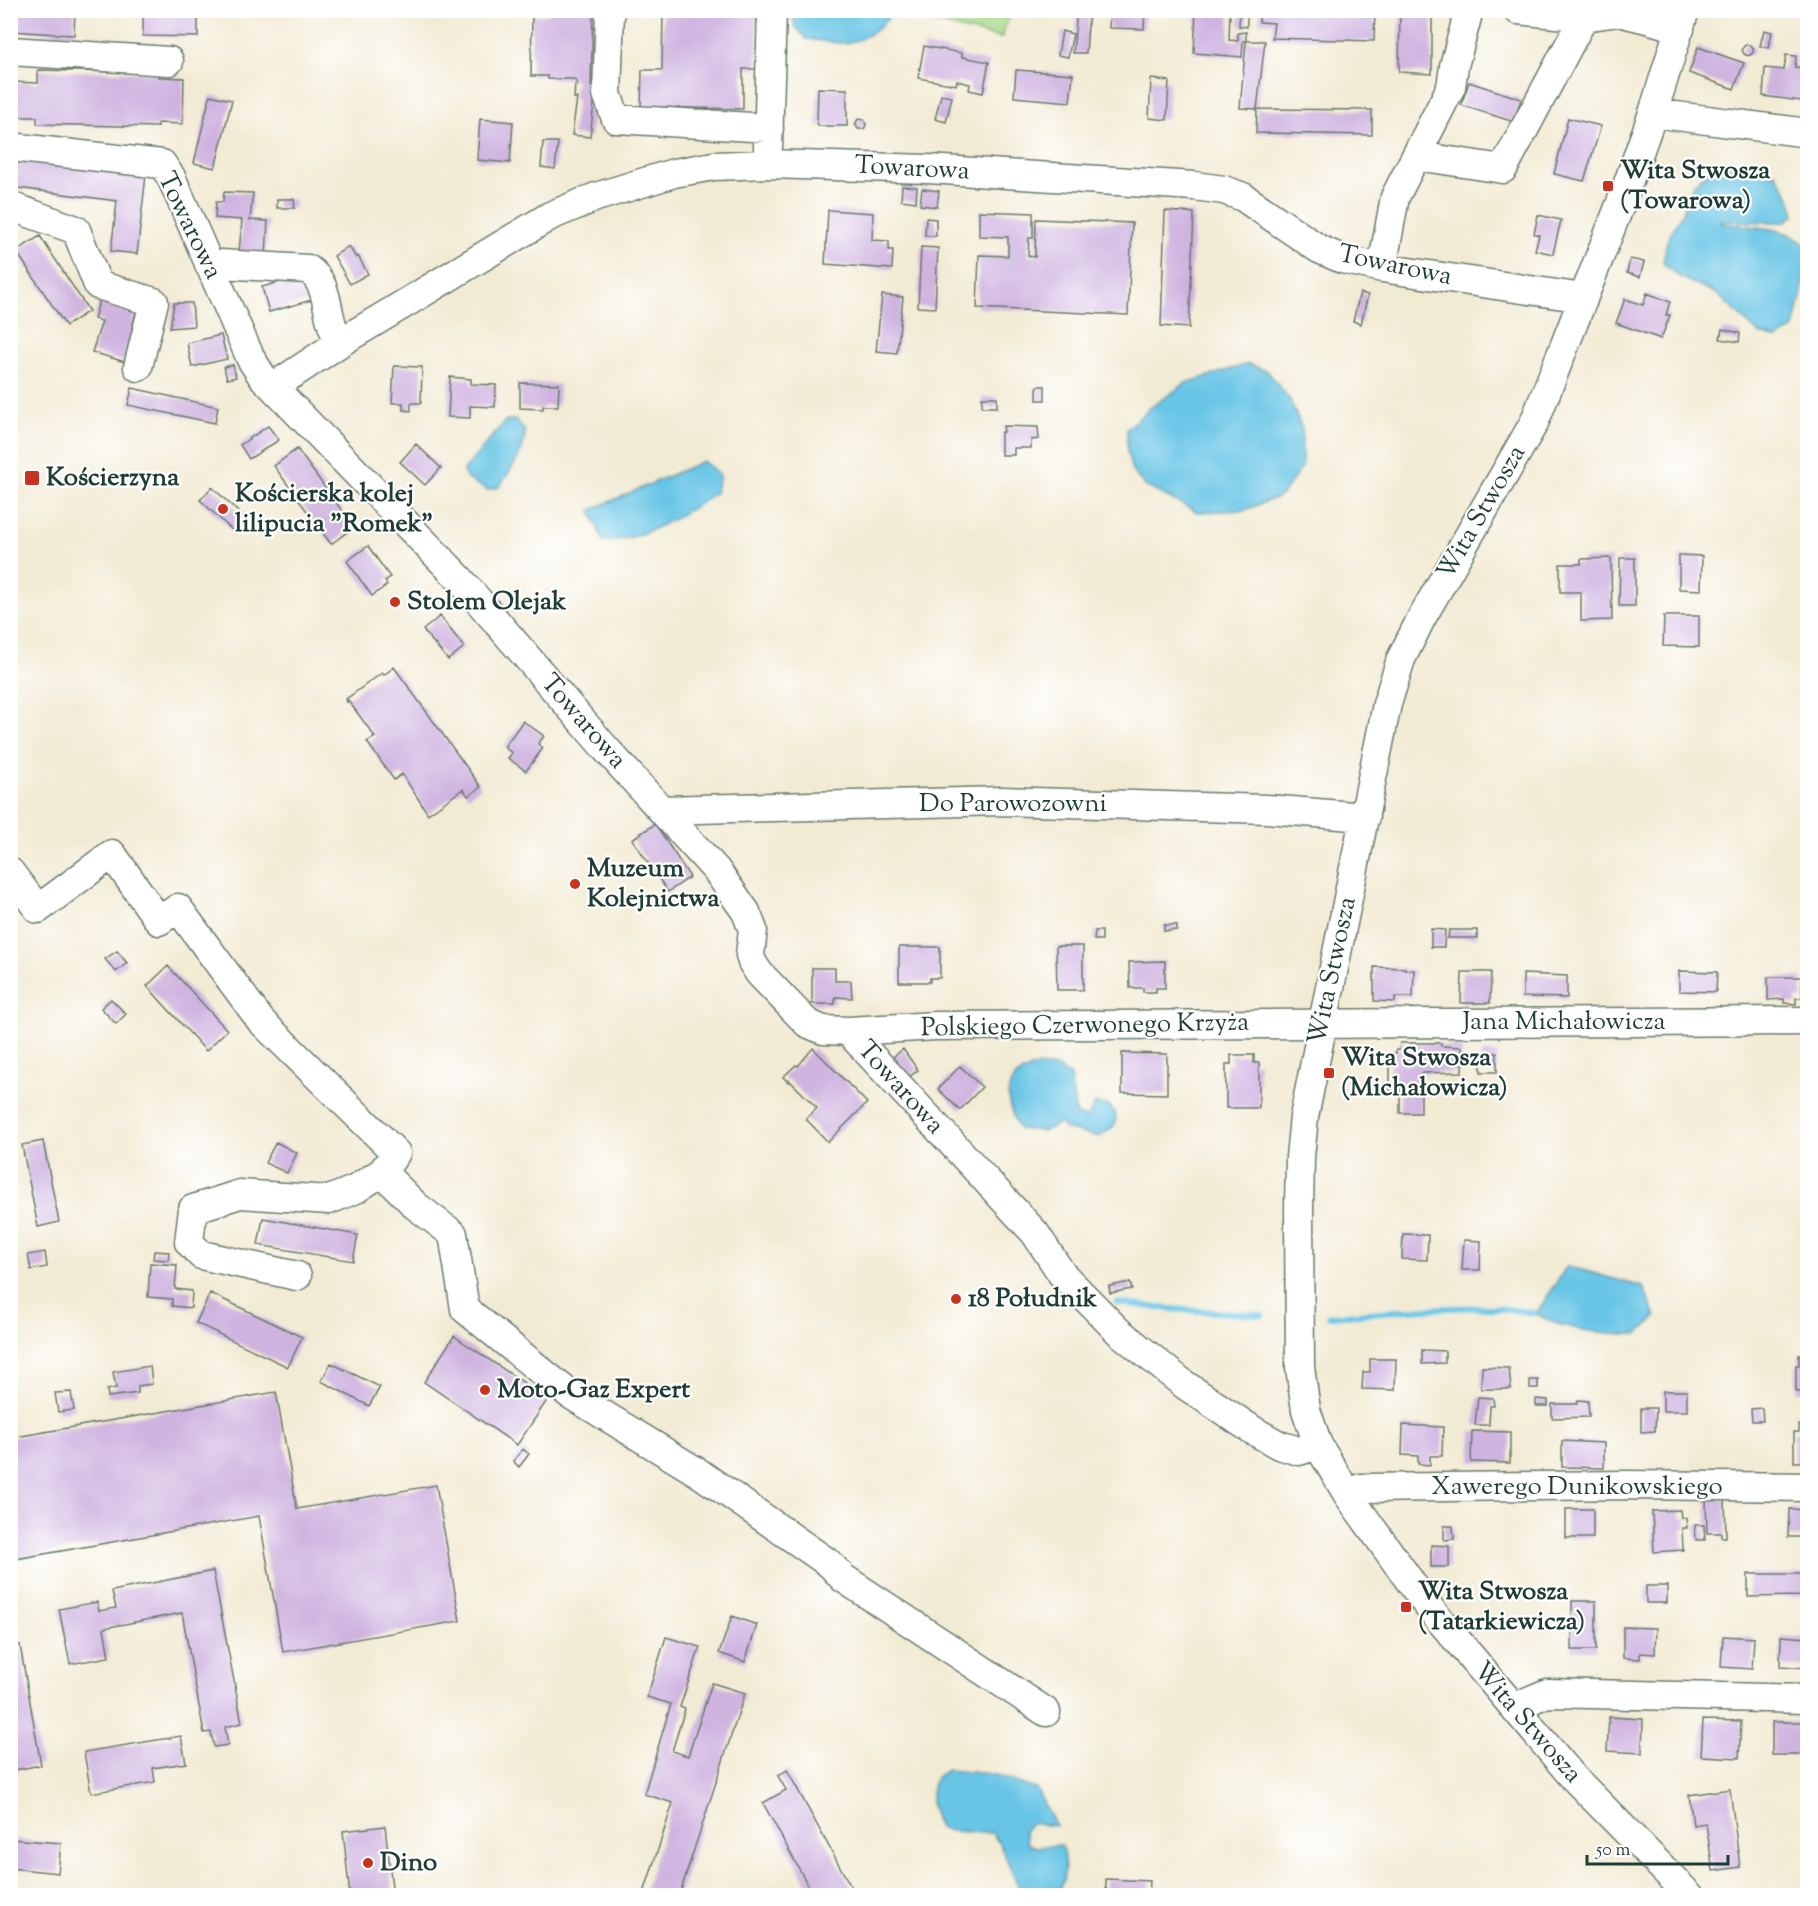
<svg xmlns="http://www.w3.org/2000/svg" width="1818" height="1906" font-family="'Sorts Mill Goudy',serif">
<rect width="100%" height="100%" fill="#fff"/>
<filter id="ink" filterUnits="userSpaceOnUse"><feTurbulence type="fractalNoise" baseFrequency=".0167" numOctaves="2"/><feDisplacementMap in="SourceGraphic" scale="12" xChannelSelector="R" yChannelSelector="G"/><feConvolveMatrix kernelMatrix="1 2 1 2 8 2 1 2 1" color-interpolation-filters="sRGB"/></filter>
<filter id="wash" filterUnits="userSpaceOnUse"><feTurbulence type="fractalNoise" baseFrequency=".008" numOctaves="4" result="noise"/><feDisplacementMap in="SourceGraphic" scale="24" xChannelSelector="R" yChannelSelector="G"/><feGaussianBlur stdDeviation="1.35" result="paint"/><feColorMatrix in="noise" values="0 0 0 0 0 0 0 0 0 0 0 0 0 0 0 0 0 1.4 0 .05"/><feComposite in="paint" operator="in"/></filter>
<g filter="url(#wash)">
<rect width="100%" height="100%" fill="#f2ebd4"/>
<path fill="#a5da8a" stroke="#628c5f" stroke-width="1.5" d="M916,11V10L1011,11L1001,38L914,18Z"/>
<path fill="#68c5e6" stroke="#44818d" stroke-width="1.5" d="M792,11V10L891,11C886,27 862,41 846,43C834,44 819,40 807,39L795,26Z
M1739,166L1776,174L1789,195L1795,214L1785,222L1720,221L1721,223C1750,227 1787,225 1807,247V270L1794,328L1777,339L1759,334L1717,294L1680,277L1663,263L1667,241L1684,209L1693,185L1713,167Z
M1248,364L1267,371L1290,400L1302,429V467L1281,496L1245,510L1197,512L1145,486L1132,471L1127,451V429L1151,407L1186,383Z
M506,420H516L525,431C525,453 511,469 499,487L487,490L467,479L463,471Z
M703,461L720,475L715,493C683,515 642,541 603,541L591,510Z
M1037,1066L1058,1068L1070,1076L1076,1115L1088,1118L1095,1104L1108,1105L1116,1115L1115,1125L1099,1137L1065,1129L1060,1123L1044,1131L1019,1129C1012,1114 1001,1093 1015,1078C1019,1072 1030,1069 1037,1066Z
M1567,1266L1643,1287L1656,1317L1637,1334C1602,1334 1567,1331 1536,1314Z
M947,1770L992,1774L1036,1789L1056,1826L1031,1823L1024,1831L1028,1844L1036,1847L1062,1845C1065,1863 1068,1880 1055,1895H1024C1011,1876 1007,1852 992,1833L950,1831L939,1827C932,1814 927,1793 935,1779C937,1775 943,1772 947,1770Z"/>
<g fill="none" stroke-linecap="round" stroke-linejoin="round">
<path stroke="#68c5e6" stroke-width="6" d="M1117,1303L1172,1309L1262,1315
M1329,1316C1396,1312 1467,1301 1534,1313"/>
</g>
<g id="blocks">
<path fill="#cfb4e0" d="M10,10H75L74,35L10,31Z
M143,10H198V37L143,36Z
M323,10H431V14L323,13Z
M549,10H593L591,86H596L590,137L572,135L577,98H574L575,85H578L574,79H548V76H531L532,15H549Z
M663,10H757V69H743V109L641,107L642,70H662Z
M1077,10H1089L1086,53H1073Z
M1110,10H1145L1144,29L1109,28Z
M1196,10H1230L1229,40L1238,41V33L1246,32V41H1265L1257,109L1240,108L1246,41H1243L1242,57L1194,53Z
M1240,10H1247V27L1239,26Z
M1260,10H1375L1374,41L1272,38L1274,23L1259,22Z
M1400,10H1432V74L1399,72Z
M1764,30L1772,32L1769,48L1760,46Z
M1062,31L1073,34L1068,57L1058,55Z
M1742.5 50a5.5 5.5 0 1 1 11 0a5.5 5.5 0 1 1-11 0Z
M924,46L962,53V57L989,62L983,93L969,90L970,84L957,81L956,85L918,78Z
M1698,47L1744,63L1734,89L1689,73Z
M1786,55L1796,56L1795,67L1803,68V66H1808V102L1763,96L1765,68L1784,70Z
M38,70L159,73V77L184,78L183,124L158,123V127L37,124V117H11L12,82L38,83Z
M1016,70L1073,74L1070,102L1014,97Z
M1151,79L1169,81L1167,120L1149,118Z
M1469,82L1521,99L1514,122L1461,105Z
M818,88L847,89V126H818L817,121Z
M210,95L232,100L215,168L194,163Z
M941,95L952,97L946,122L935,119Z
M1257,109L1372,110V135L1256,133Z
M1568,118L1601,126L1584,181L1554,174Z
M480,119L513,122L510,163L477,160Z
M858,119L864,120L866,125L864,129H858L855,124Z
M543,142H558L555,169L541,167Z
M10,160L146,175L137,254L111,251L117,201L10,187Z
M902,186L917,187L916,202L901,200Z
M922,189L939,191L937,207L920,205Z
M224,192L253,193L250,220L268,221L266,255L239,252L242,220L215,218L216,202H223Z
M277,199H294L295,208H277Z
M828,210L873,213L872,240L889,241V250H893L892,269L825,264Z
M979,211L1033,213V238H1029L1028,256L1035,257L1036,219L1132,223L1128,315L977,308L979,255L1008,256V237L979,236Z
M1165,211L1194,213L1189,328L1161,326Z
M1538,215L1561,220L1553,254L1535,250L1539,235L1534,234Z
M926,218L936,219V236H925Z
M40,236L89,311L66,326L16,251Z
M349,246L356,258L358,256L368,274L350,284L334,256Z
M921,247L938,248L935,308L918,307Z
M1630,259L1644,262L1640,277L1627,273Z
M305,275L312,300L269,312L262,287Z
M1360,293L1368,295L1361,324L1353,321Z
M1647,293L1670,302L1666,315H1670L1661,339L1616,323L1625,299L1643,305Z
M882,295L903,297L897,353L876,351Z
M100,298L137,309L132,327L135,328L125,362L92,352L102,321L94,319Z
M174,303H192L194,326L170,328Z
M1722,329L1740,333L1739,342L1720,339Z
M221,335L227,359L192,367L187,343Z
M233,365L236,377L227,379L224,367Z
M394,366L422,367L421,403H411V411L403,410V403H392Z
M450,377L471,379V384L496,385L495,407L470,406V418L448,417Z
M520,383L559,384L558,406H543V409L520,408Z
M1037,386H1045V400H1037Z
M132,388L218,407L215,423L128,405Z
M982,397H997V407H982Z
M268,426L279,440L249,459L240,445Z
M1003,426L1038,427L1039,439L1031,440V448H1014V455H1001V432H1004Z
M416,444L441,468L425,485L400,462Z
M297,449L354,527L331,544L274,466Z
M212,487L248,521L235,533L200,500Z
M368,546L390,577L385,581L387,585L372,596L347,561Z
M1679,555L1702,556L1701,590L1679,589Z
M1611,558L1612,620L1581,621V592H1560V564H1581V559Z
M1620,558H1635V606H1619Z
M440,616L464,647L448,660L423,630Z
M1664,616H1699V647L1663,646Z
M394,667L481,787L468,796L463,789L428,814L402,774L394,780L367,742L375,737L348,700L347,702L346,699L382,673L384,675Z
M523,721L544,736L538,744L543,748L526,771L508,758L512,753L504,747Z
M655,824L690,877L668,892L632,839Z
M1164,925H1177V930L1164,931Z
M1431,929L1445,930L1444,947H1431Z
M1449,930H1477V938H1448Z
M1095,931H1102V940H1094Z
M1056,946H1083V990H1057Z
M899,947H940V978H930V982H899Z
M117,951L127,963L116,972L105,959Z
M1165,961V988H1156V992H1143V988H1130L1129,962Z
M168,966L227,1030L206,1051L147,986Z
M1374,967L1405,968V970H1414L1413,997H1395V1002L1374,1001Z
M812,968H835V981H851L852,998L835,997V1004H812Z
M1679,971L1717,972L1716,992L1679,991Z
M1462,972H1491L1490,1003H1461Z
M1523,974L1567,976V998L1523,997Z
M1768,977H1802V998H1796V1004L1784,1003V999L1768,1000Z
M111,999L126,1014L116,1024L101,1008Z
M1400,1043H1441V1046L1462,1047V1072L1421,1073V1113H1400V1090H1390V1053H1396V1050H1399Z
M813,1048L867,1103L828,1142L806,1119L817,1108L789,1080L788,1082L783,1077L796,1065L798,1066Z
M903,1049L918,1070L908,1078L893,1057Z
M1122,1053L1167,1054V1094L1122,1093Z
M1481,1053H1497V1072H1481Z
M1231,1055H1254V1063H1259V1108H1226V1064H1231Z
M960,1066L982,1087L960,1110L938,1089Z
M43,1141L59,1222L38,1227L22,1145Z
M276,1142L297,1153L287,1173L265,1163Z
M263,1218L358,1235L353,1261L258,1245Z
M1403,1234L1428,1235L1427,1260L1402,1259Z
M1464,1240L1481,1241L1480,1270H1462Z
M154,1251L169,1252L168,1260L153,1259Z
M45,1252L47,1267L31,1270L28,1255Z
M150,1263L177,1265L175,1289L192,1291L191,1308L172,1306V1299L148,1297Z
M1130,1282L1132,1289L1110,1293L1109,1286Z
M210,1293L302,1337L288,1367L196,1323Z
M454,1336L548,1399L517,1445L424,1382Z
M1422,1350L1445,1351V1363L1422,1364Z
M1799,1355H1808V1392H1796V1365H1799Z
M1370,1359H1396L1395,1390L1362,1389L1363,1372H1370Z
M331,1363L380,1387L369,1406L321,1381Z
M150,1366L152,1384L138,1386V1393L108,1397L107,1390L116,1388L113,1372Z
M1482,1367L1509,1368L1511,1389H1481Z
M1530,1380H1538V1388H1530Z
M1663,1391H1687V1411H1663Z
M71,1392L74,1410L58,1412L55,1393Z
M276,1392L297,1509L436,1485L460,1621L283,1652L259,1516L10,1560V1438Z
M1478,1397L1493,1398L1494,1406H1490L1489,1425H1475Z
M1536,1399L1548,1400V1406H1536Z
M1578,1400L1588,1401L1589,1417L1552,1418V1404H1577Z
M1641,1408H1656L1655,1431L1641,1432Z
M1762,1408L1763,1421H1752L1751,1409Z
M1403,1425L1443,1427L1442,1456H1430V1465L1418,1464V1456L1402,1455Z
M1799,1425H1808V1462H1794V1432H1799Z
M1472,1431L1510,1432V1463L1471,1462Z
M1562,1441L1604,1443V1468L1562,1467Z
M523,1449L529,1454L519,1467L513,1461Z
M1706,1499H1725L1726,1537H1721V1533H1707Z
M1566,1509H1593V1538H1566Z
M1789,1509L1808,1510V1537H1788Z
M1680,1510L1681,1518H1686L1687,1528H1682L1683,1550L1654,1552L1652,1511Z
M1695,1525H1704L1705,1540H1696Z
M1444,1526H1453L1454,1539L1444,1540Z
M1431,1545L1449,1546V1567H1431Z
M213,1571L242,1723L225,1727L228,1745L214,1747L211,1732L204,1733L182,1613L104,1628L109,1657L70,1664L59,1609L97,1602L99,1611L116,1608L112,1591Z
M1748,1574H1808V1596L1748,1597Z
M1646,1586H1667V1603H1646Z
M1572,1601H1596V1650H1572Z
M732,1616L757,1625L745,1662L719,1653Z
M1623,1627L1656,1628L1655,1654L1640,1653V1659L1623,1658Z
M1723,1636L1754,1638L1752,1669L1721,1667Z
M1781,1636L1808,1638V1668L1780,1666Z
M666,1637L700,1647L680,1707L685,1709L672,1751L688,1756L712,1683L745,1693L679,1896H643L673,1803L644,1794L671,1704L647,1697Z
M20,1645L41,1765L10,1771V1647Z
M1609,1717L1643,1719L1642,1753L1607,1751Z
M1703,1720L1741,1721L1739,1758L1701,1756Z
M1772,1722H1807L1808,1750H1806V1755H1772Z
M181,1736L186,1763L153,1768L155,1782L91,1793L84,1752Z
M787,1770L856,1896H814L763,1803L786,1790L778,1776Z
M1730,1789L1740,1867L1713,1871L1706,1823L1693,1825L1689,1795Z
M385,1826L393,1896H350L343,1831Z
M10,1839L61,1843L58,1873L10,1868Z
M1106,1879L1150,1881L1149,1896H1106Z"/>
</g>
</g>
<g filter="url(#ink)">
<use href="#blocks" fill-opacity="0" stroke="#697a6c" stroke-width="1.5"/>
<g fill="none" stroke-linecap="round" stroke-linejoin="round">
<g stroke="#697a6c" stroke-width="31">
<path id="minor" d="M610,10L607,94L616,119L769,128
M1518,10L1584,17L1618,12
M1618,10V12L1651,20L1680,29
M1685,10L1653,113L1622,200L1534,423L1422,617L1401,659L1387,704L1304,1117L1300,1157L1299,1210L1300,1367L1306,1410L1318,1445L1348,1495L1427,1605L1574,1778L1690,1896
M10,51L169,61
M1653,113L1808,133
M10,147L162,164L171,177L251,359L262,376L458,577L606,749L717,871L746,912L753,930L750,955L752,962L759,973L807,1023L823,1030L848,1031L1035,1233L1062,1274L1118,1331L1185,1385L1254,1431L1279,1445L1299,1451L1318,1445
M768,147L772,10
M1417,156L1503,169L1584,17
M10,206L76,230L98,285L154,302L138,367
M209,265L221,264L308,269C333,286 323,321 341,342
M1382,268L1395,197L1451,87L1454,66L1469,10
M273,387L341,342L550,216L596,197L674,173L714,166L768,164L928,169L1194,186L1224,190L1243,197L1319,249L1342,259L1382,268L1570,296L1583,300
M662,810L1001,801L1267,809L1365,817
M10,872L38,909L112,854L159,921L178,908L261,1021L396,1153L382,1172L356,1189L329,1200L240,1194L193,1209L189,1242L201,1255L297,1276
M848,1031L936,1026L1808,1021
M382,1172L416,1206L453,1234L465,1309L568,1393L699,1473L830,1564L843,1578L1046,1712
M1348,1495L1360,1488L1626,1485L1808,1487
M1516,1711L1526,1702L1547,1693L1808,1699"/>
</g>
<use href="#minor" stroke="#fff" stroke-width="28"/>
</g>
</g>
<g fill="#c8321e" stroke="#fff" stroke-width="2">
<rect x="1602" y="180" width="12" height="12" rx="3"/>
<rect x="24" y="470" width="16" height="16" rx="3"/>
<circle cx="223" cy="509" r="6"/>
<circle cx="395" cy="602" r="6"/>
<circle cx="575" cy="884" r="6"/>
<rect x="1323" y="1067" width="12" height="12" rx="3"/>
<circle cx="956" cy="1299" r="6"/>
<circle cx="485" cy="1390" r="6"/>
<rect x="1400" y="1601" width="12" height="12" rx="3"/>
<circle cx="368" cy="1863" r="6"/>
</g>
<g text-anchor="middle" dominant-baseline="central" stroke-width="4.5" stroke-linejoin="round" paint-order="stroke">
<g font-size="26" fill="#1f3d34" stroke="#fff">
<text transform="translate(912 169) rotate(3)">Towarowa</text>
<text transform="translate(189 226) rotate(64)">Towarowa</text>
<text transform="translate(1395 266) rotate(12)">Towarowa</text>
<text transform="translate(1482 513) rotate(-60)">Wita Stwosza</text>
<text transform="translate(583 722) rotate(49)">Towarowa</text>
<text x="1013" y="804">Do Parowozowni</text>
<text transform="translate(1333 971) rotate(-78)">Wita Stwosza</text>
<text x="1564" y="1022">Jana Michałowicza</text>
<text transform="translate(1085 1026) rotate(-1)">Polskiego Czerwonego Krzyża</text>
<text transform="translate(900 1088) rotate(48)">Towarowa</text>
<text x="1577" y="1487">Xawerego Dunikowskiego</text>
<text transform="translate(1527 1723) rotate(49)">Wita Stwosza</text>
</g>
<g font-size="26" font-weight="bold" fill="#1f3d34" stroke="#fff" text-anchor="start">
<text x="1620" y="171">Wita Stwosza<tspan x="1620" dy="30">(Towarowa)</tspan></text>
<text x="46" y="478">Kościerzyna</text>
<text x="235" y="494">Kościerska kolej<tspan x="235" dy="30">lilipucia "Romek"</tspan></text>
<text x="407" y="602">Stolem Olejak</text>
<text x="587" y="869">Muzeum<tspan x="587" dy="30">Kolejnictwa</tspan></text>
<text x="1341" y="1058">Wita Stwosza<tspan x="1341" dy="30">(Michałowicza)</tspan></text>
<text x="968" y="1299">18 Południk</text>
<text x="497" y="1390">Moto-Gaz Expert</text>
<text x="1418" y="1592">Wita Stwosza<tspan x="1418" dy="30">(Tatarkiewicza)</tspan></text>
<text x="380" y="1863">Dino</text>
</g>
</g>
<rect width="1818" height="1906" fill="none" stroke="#fff" stroke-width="36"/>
<path d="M1587 1855v9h141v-9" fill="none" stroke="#1f3d34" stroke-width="3"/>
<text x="1596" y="1855" font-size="18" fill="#1f3d34" stroke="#ffffff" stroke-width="4.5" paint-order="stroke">50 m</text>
</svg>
